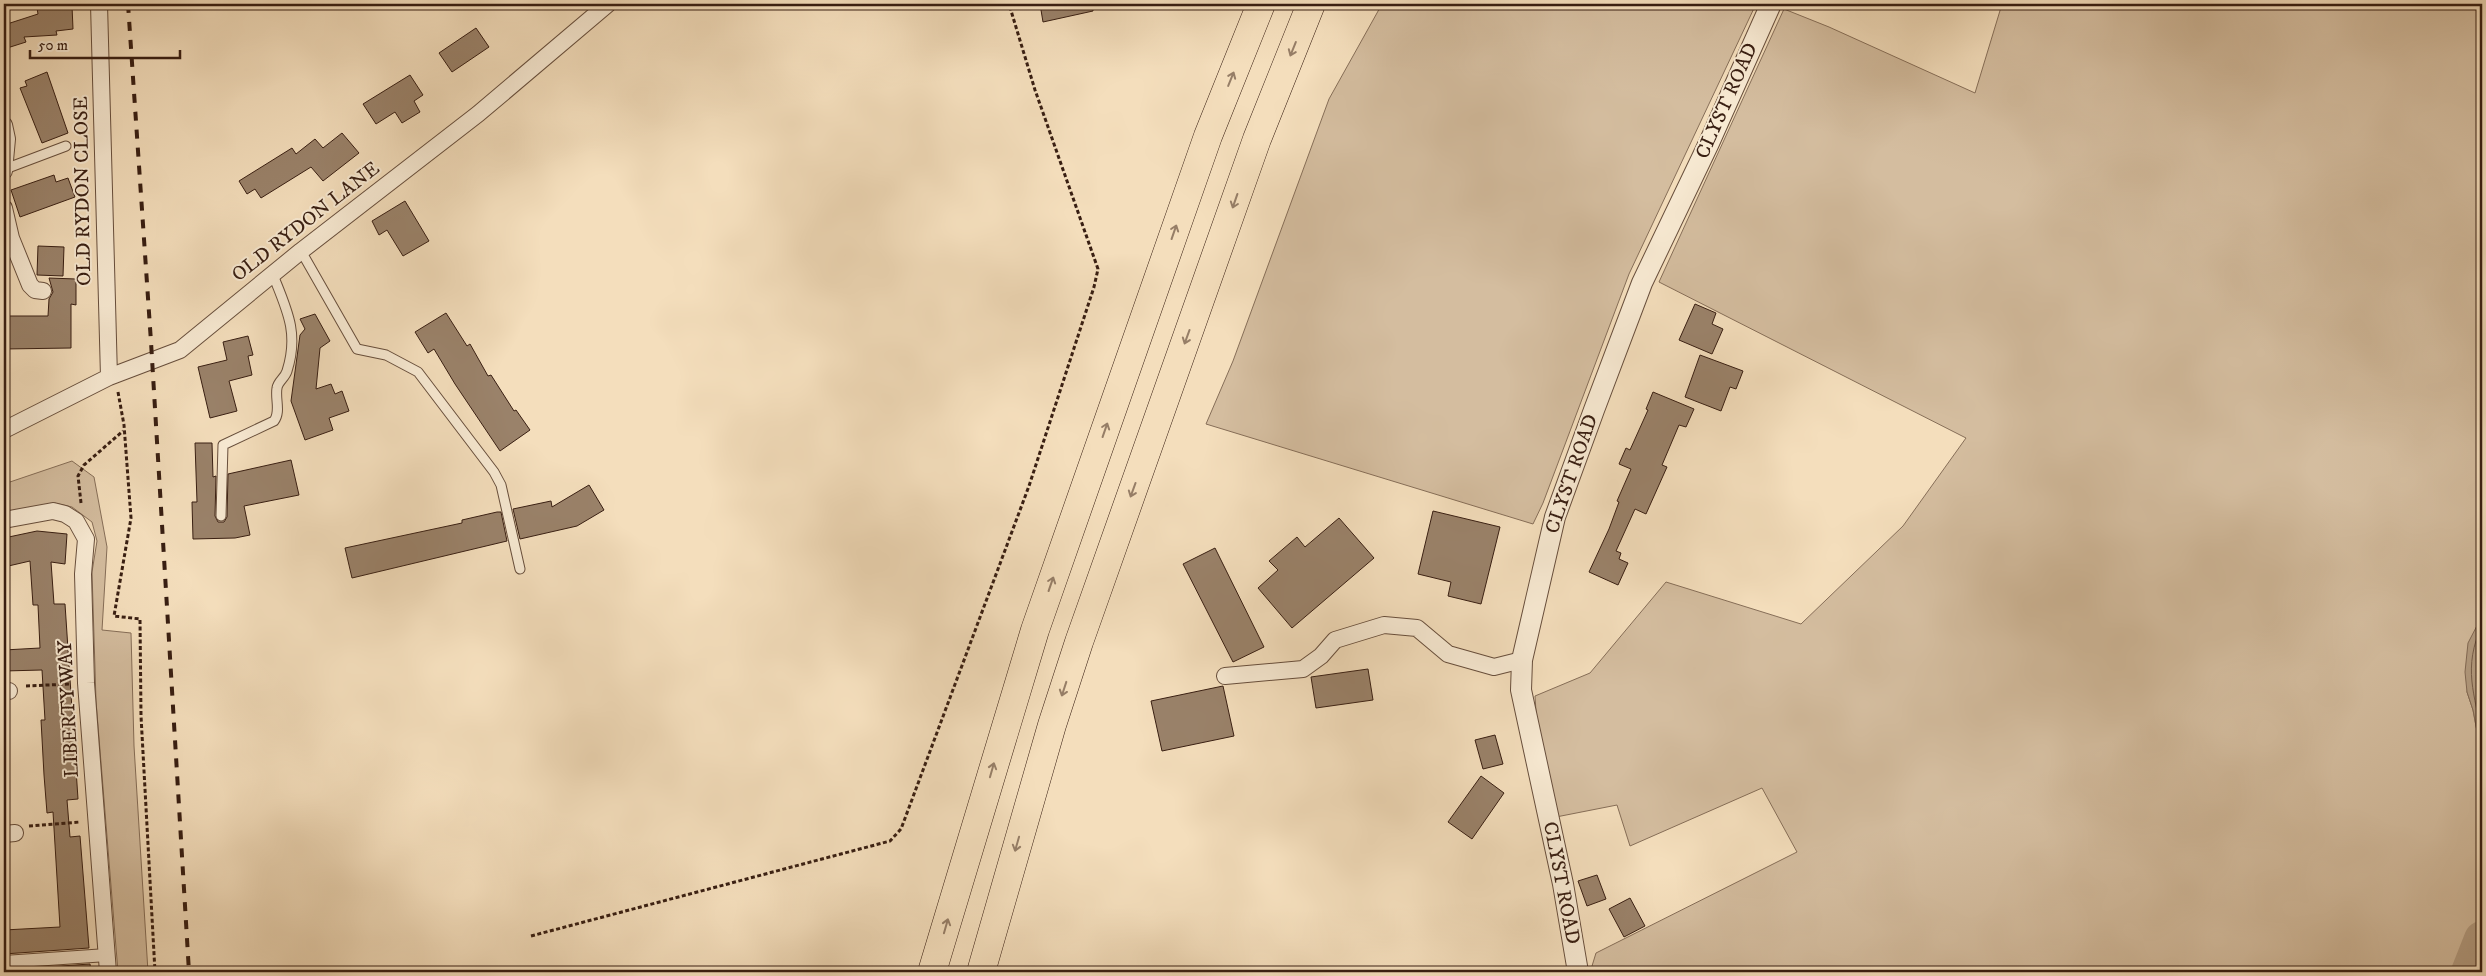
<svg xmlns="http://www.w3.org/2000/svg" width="2486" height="976" font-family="'IM FELL DW Pica',serif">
<rect width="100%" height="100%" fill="#f4debc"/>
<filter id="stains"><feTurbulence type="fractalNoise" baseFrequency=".004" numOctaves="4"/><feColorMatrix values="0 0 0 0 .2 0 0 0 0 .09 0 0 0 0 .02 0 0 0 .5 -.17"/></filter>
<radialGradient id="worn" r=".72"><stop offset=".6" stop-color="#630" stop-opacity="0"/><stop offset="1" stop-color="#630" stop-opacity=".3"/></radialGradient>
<path fill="#d4bd9f" stroke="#866e58" d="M1382,4H1756L1629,274L1543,503L1533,524L1206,424L1233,361L1329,99Z
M2002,4H2482V616L2479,620L2467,692L2473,710L2482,758V945L2468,972H1594L1592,966L1596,953L1797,852L1762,788L1630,846L1617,805L1556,817L1537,727L1535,696L1590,673L1666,582L1801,624L1903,526L1966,438L1659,282L1784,9L1829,27L1975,93Z
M72,461L94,477L107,547L102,630L131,633L134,746L148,972H118L96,701L92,572L97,541L92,522L72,507L54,503L4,513V484Z"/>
<path fill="#b49d82" stroke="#826a55" d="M2482,616V758L2473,710L2467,692L2465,672L2468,643Z"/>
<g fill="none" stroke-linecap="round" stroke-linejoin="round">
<path stroke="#765e4a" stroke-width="1" d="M2482,625C2462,669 2475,693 2482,737
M2482,640C2474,659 2476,683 2482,702"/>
<path stroke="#b49d82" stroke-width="36" d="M2469,972L2482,939"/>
</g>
<path fill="#9a826a" stroke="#381e12" d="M1040,4H1093V11L1043,22Z
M72,6L73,29L56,31L57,35L24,37L26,42L4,49V25L38,14L37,8Z
M476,28L489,47L452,72L439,53Z
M47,72L68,133L42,143L20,88L27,86L25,81Z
M410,75L423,95L414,101L420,112L402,123L395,112L376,124L363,104Z
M342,133L359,153L323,181L311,167L261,198L255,189L247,194L239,181L292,148L296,154L315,139L323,148Z
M54,175L56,182L68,178L75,197L20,217L11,190Z
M405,201L429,241L403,256L387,230L379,235L372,221Z
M38,246L64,247L63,276L37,275Z
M49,278L76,279V305L71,304V348L4,349V316H48L49,299L53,292Z
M1695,304L1716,313L1712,324L1723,329L1712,354L1679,340Z
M446,313L467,346L470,344L488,376L491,375L514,411L516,410L530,430L500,451L455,384L434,349L428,353L415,332Z
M315,314L330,341L320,348L316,389L331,384L335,394L342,391L349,411L329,418L333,430L305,440L291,401L300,335L305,329L300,319Z
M248,336L253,355L248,356L252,375L229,381L237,411L210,418L198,367L227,360L223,342Z
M1700,355L1743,371L1736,389L1730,387L1721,411L1685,397Z
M1653,392L1694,409L1686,427L1679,425L1662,465L1667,467L1646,514L1635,509L1616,551L1621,553L1619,559L1628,563L1618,585L1589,572L1609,529L1619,502L1617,501L1631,469L1619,464L1626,448L1630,450L1648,410L1646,409Z
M195,443H212L213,477L216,476L215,516L218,522H224L227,517L228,474L291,460L299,495L244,506L250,535L235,538L193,539L192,502H197Z
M589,485L604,510L577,526L520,539L513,509L551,501L552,507Z
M1433,511L1500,527L1481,604L1448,596L1451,582L1418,574Z
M497,512H501L507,541L352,578L345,548L462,523V520Z
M1339,518L1374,558L1292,628L1258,588L1278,570L1269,561L1297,537L1305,547Z
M37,531L67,534L65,564L51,562L54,604H65L78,799L67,800L70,837L80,836L89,948L4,954V930L60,927L53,812L47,813L44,775L41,720H45L42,670L4,671V650L40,648L38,605H33L30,561L4,567V538Z
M1215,548L1264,647L1233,662L1183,564Z
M1368,669L1373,700L1316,708L1311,677Z
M1223,686L1234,736L1162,751L1151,701Z
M1495,735L1503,764L1483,769L1475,740Z
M1481,776L1504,793L1472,839L1448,822Z
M1597,875L1606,899L1587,906L1578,881Z
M1630,898L1645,926L1624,937L1609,909Z
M90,964L91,972H4V970Z"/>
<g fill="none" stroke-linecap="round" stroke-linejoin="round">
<g stroke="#674e3c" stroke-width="11">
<path id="service" d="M5,169L66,146
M301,251L357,349L386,355L418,372L494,472L501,485L520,569
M221,516L223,445L274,421C281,412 275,399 277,388C278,381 285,378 287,371C299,333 287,310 273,275"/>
</g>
<g stroke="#674e3c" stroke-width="14">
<path id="pedestrian" d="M4,962L107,955"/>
</g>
<g stroke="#674e3c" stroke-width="18">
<path id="minor" d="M99,4L109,377
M4,125L7,139L4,171
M4,208L11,238L30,285L35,290L43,291
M4,430L109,377L180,350L301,251L478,114L608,4
M4,520L53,511L65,514L76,521L86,539L83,574L86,683L108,972
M1225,676L1303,669L1321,656L1335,640L1384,625L1417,628L1448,654L1494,667L1522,660
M4,691H9
M4,834L15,833"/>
</g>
<g stroke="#674e3c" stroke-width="22">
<path id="tertiary" d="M1578,972L1563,884L1521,690L1522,660L1555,517L1594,410L1642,283L1709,143L1771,4"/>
</g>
<g stroke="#381e12" stroke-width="29">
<path id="motorway" d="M932,972L1035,630L1208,136L1261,4
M981,972L1052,725L1079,642L1257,139L1311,4"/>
</g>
<path stroke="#381e12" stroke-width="3" stroke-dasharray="4 2.5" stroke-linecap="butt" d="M118,392L124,425L131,518L114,616L140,619L141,716L155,972
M81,503L78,476L84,465L123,431
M26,686L70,684
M29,826L80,822
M531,936L890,841L901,829L1029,486L1094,287L1098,269L1035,90L1009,4"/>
<use href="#service" stroke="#f8ead3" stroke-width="9"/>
<use href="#pedestrian" stroke="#f8ead3" stroke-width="12"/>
<use href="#minor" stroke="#f8ead3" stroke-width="16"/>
<use href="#tertiary" stroke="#f8ead3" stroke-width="20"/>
<use href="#motorway" stroke="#f4debc" stroke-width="28"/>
<path stroke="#381e12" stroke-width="4" stroke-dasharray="9 9" stroke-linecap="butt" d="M128,4L151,342L189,972"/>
</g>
<defs><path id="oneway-shaft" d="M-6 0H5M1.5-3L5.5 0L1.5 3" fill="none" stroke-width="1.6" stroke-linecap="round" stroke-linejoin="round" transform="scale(1.25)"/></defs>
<g stroke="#967e67">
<use href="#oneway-shaft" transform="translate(1293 49) rotate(112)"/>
<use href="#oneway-shaft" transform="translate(1231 79) rotate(-68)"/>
<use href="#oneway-shaft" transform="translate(1235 201) rotate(109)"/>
<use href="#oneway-shaft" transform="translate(1174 232) rotate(-71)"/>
<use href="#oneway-shaft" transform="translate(1187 337) rotate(110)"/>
<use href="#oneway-shaft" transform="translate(1105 430) rotate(-71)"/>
<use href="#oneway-shaft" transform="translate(1133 490) rotate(110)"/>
<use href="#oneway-shaft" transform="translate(1051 584) rotate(-71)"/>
<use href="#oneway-shaft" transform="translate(1064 689) rotate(108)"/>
<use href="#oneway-shaft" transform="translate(992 770) rotate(-74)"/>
<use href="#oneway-shaft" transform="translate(1017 844) rotate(106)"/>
<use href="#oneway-shaft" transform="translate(946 926) rotate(-74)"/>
</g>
<g text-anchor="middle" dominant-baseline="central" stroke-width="4" stroke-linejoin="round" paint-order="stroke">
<g font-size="20" fill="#381e12" stroke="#f8ead3">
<text transform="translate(1727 101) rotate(-66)">CLYST ROAD</text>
<text transform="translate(83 191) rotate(-91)">OLD RYDON CLOSE</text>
<text transform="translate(306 222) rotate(-38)">OLD RYDON LANE</text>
<text transform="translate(1572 474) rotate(-71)">CLYST ROAD</text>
<text transform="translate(69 709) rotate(-93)">LIBERTY WAY</text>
<text transform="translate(1561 883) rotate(79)">CLYST ROAD</text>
</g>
</g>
<rect width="2486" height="976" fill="none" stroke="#f4debc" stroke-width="20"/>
<rect x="5" y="5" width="2476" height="966" fill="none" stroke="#381e12" stroke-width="2.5"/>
<rect x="10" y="10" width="2466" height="956" fill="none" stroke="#381e12"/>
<path d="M30 50v8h150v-8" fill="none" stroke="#381e12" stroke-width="2.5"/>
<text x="38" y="50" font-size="15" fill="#381e12" stroke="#f8ead3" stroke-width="4" paint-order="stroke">50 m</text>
<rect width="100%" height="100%" filter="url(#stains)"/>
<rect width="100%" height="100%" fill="url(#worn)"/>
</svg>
